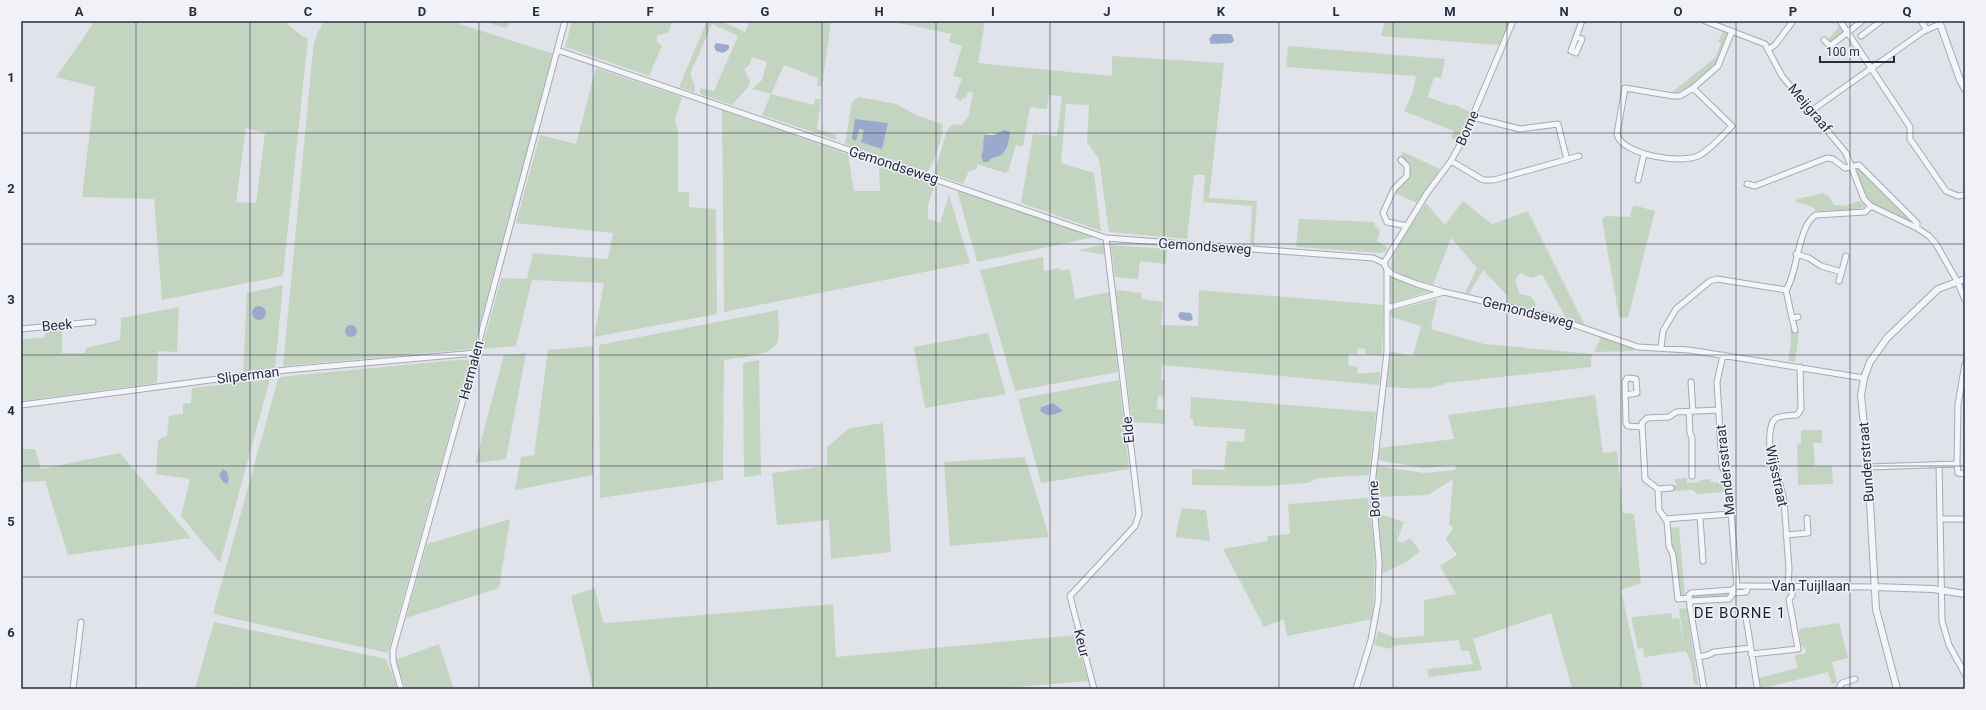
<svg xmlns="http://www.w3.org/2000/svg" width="1986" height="710" font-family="Roboto,sans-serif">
<rect width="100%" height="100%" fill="#e1e3eb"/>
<path fill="#c3d5c1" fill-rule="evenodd" d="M95,21H284L302,36L308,39L283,276L162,300L154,199L82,197L95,87L56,77ZM246,128L265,133L256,203L236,202Z
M324,21H450L554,54L473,349L283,366L313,49L316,36Z
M482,21H511L506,28Z
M572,21H673L668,33L657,35V41L662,46L649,76L565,47Z
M707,21H721L745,32L750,21H831L822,86H817L818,78L784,65L771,94L814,105L815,99H821L817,129L836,135V140L762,115L771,94L752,89L762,80L767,62L752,57L749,65L744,69L750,81L749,86L732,105L700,94V88L714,91L738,36L712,24L691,72C690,79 697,85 694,92L679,87Z
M890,21H985L978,63L1112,76V56L1224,63L1209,198L1257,201L1254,244L1250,243L1252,206L1203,202L1205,175H1194L1187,239L1109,232L1099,159L1087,142L1089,105L1066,104L1061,163L1094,173L1101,231L1021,203L1033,134L1057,136L1062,96L1049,95L1047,109L1030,107L1023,147L1016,145L1008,172L1005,173L977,164V169L969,171L963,184L934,174L947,130L953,124L962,125L969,115L973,93L968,92L966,98H963L961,101L955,98L962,78L953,76L962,46L949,42L951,34ZM988,133L997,134L1008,140C1007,143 1007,147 1006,150C1002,157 992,157 987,162H984L981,156L985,147L983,142Z
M1385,21H1510L1500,45L1381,36Z
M1840,26L1845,32L1829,45L1826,41Z
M1723,31L1728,34L1716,64L1682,93H1671L1715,58L1721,43L1718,42Z
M1288,46L1445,59L1441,78L1434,77L1428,97L1452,106L1453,104L1470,112L1457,141L1451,138L1454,131L1404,111L1412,94L1416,76L1286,67Z
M596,68L682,97L675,119L678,132V192H689V207L716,209L717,314L594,337L604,283L532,280L516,346L482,349L501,278L527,279L533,253L608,259L613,233L516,223L540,135L576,144Z
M859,97L896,104L916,115L942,124C945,132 933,165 927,172L845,144L852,102ZM865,119L882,149L863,130L860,129Z
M722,110L848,154L854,191H880L879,164L936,182L928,204V219L940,223L949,195L970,263L724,312Z
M1403,152L1440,169L1417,203L1393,192L1409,176L1408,164L1400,158Z
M1858,167L1913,221V223L1871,203L1866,198L1855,170Z
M957,190L1095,237L977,262Z
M1822,193L1830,197L1834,205L1844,206L1859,201L1865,205V207L1853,210L1816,211L1812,207L1794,201C1803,196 1812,197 1822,193Z
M1463,201L1492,224L1528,211L1585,325L1566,318L1542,274L1531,278L1520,273L1515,280L1520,294L1530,296L1535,301L1536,307L1534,310L1508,304L1507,295L1483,270L1469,294L1465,293L1477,268L1451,238L1433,285L1409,278L1392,269C1386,258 1419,214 1426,203L1445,225Z
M1633,205L1655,211L1628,318L1619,317L1602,219L1605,216L1630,217Z
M1299,219L1375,222V226L1380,231L1377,241L1388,248L1386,251L1380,253L1296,247Z
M1103,245L1105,255L1078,250Z
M1111,245L1167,249L1166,264L1140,261L1138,279L1115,277Z
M1043,257L1044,271L1060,268L1061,271L1070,269L1075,299L1109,292L1118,372L1015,391L980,270Z
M1389,276L1430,290L1431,291L1391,303Z
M283,285L275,368L243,372L247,293Z
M1116,290L1141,293L1142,299L1163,302L1161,325L1198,326L1199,290L1384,305L1382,356L1365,354V349L1358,348L1357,355L1349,354L1348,365L1358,367L1357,373C1366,374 1372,372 1380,372L1379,385L1162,365L1161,380H1165L1164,397L1158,396L1157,409L1165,410L1164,424L1132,422Z
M1437,299L1431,329L1484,344L1593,354L1591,359V367L1446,383C1433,391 1401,388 1386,387L1389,351L1413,356L1421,326L1391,317V311Z
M179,307L177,352L158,351L157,383L21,401V339L43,338L47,331L62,329V353H85L86,348L120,340L121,318Z
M778,310C778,319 780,332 778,341C773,357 738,357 724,360L723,480L600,498L599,345Z
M1790,329L1799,331L1795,362L1788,361L1791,343Z
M988,333L1006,394L925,408L914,347Z
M1602,335L1636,348L1633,351L1594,352Z
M593,346V475L515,490L521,457L534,455L548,350Z
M526,353L506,459L475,463L504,355Z
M456,360H470L388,653L213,614L278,379L280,377L299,375Z
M759,360L761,475L744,477L743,363Z
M269,379H270L220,563L181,516L190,479L156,474L158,440L167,436L169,416L183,414V404L191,403L192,388Z
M1119,380L1129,469L1041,483L1018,399ZM1053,403L1062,411L1057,414H1043L1040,411L1041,407Z
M1595,395L1603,453L1617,451L1623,513L1634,514L1641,583L1621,590L1643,689H1572L1551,613L1473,639L1482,670L1429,677L1427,669L1473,664L1469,651H1461L1459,640L1392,646L1390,649L1374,645L1378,631L1395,638L1424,636V600L1456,594L1440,566L1457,555L1446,539L1453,528L1449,524L1453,479L1428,495L1375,497L1377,466L1424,473L1455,470L1456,465L1423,468L1378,460L1379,448L1454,439L1448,415Z
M1191,397L1376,412L1369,475L1319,478L1308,483L1267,486L1192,485V469L1224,470L1227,441L1244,442L1245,429L1193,426V419H1190Z
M883,423L891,552L831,559L829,520L777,525L772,473L827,466V447L850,428Z
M1801,430H1822V443H1813L1815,466H1832L1833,484L1798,485L1797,444L1801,443Z
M21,449H35L41,469L120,453L191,538L68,555L45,481L21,482Z
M1025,457L1049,537L950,546L944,462Z
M1687,478V483L1699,482L1700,480L1710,479L1711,482L1724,483L1725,492L1698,494L1692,490L1674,491L1673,485H1677L1674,479Z
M1368,498L1375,548L1373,619L1287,636L1284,619L1264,627L1223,549L1268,541L1267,536L1290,534L1288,504Z
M1182,508L1206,510L1210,541L1175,537Z
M1377,513L1404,522L1397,541L1403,543L1410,538L1420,551L1408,561L1382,574L1380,534Z
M510,519L499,588L406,618L427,544Z
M1679,527L1685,596H1679L1674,548L1671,547L1669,528Z
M595,588L603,622L606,623L833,604L836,657L1076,635L1088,681L994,689H593L571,596Z
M1729,592L1728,597L1693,600L1691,597L1692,595Z
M1687,608L1698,685L1694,684L1691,663L1686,651L1644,657L1643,648L1638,649L1632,621V617L1672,613V619L1679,618L1684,645L1679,609Z
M214,622L386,659L398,689H242L238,686L234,689H195Z
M1839,623L1848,658L1832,662L1837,683L1832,684L1828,672L1760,689L1759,678L1797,668L1795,655L1806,653V649L1801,646L1799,629Z
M439,644L454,689H406L395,660Z"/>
<path fill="#99aacd" d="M1213,34H1230L1232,35L1234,40L1232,43L1211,44L1209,39Z
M716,43L729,45V49L723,53L716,51L714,46Z
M855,119L888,123L882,149L861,142L864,131L862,129H859L856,141L852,139Z
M1004,130L1010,132V135C1008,142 1007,154 999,156C993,158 992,157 988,162H983L981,156C986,146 981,143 985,135H994Z
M252 313a7 7 0 1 1 14 0a7 7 0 1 1-14 0Z
M1180,312L1191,313L1193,319L1190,321L1181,320L1178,316Z
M345 331a6 6 0 1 1 12 0a6 6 0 1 1-12 0Z
M1053,403L1063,411C1054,415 1048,418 1040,411L1041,407Z
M223,469L227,472L229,480L227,484L223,482L219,475Z"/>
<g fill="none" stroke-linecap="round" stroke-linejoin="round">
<g stroke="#a6a9b6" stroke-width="7">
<path id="minor" d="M1705,21L1765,44L1782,76L1846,153L1864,199L1871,206L1917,228L1929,236L1936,244L1957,281L1965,300
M1840,21L1910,127V139L1946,191L1958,196L1965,195
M1921,21L1927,30
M1861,36L1881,21
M1577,37L1582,39L1576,53L1571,51L1582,21
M1824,40L1830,46L1862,21
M1769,49L1775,45L1793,21
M557,50L1106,238L1373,258L1384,263L1387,270L1394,275L1417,284L1444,292L1552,317L1638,347L1689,350L1864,378
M1693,88L1680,96H1673L1625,88L1617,134C1621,155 1683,165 1700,155C1712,148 1722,136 1732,126L1693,88L1718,66L1732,31
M1811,111L1924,31L1940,24
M1472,117L1520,129L1558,124L1567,160
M1401,160L1407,166V176L1394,189L1383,213L1387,222L1407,226
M1451,161L1483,180H1494L1579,156
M1638,180L1644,154
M1747,184L1755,186L1827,158L1833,159L1845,168L1859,165L1917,223V228
M1796,254L1809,258L1821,266L1842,272
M1384,263L1427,193L1451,161L1462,141L1513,21
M1839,281L1846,256
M1387,308L1444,292
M1798,317L1792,318L1786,290C1797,276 1798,224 1816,215L1865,212L1871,206
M1792,318L1795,330
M21,329L93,322
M1661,348L1663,331L1676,309L1710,281L1717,279L1786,290
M1723,355L1717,382L1722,467L1728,476L1737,586
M1691,382L1693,412
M1625,395L1637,393L1636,379L1627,378L1625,382L1626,423L1628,426L1642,427
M21,405L286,370L476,353
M1689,412L1690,433L1692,438V476
M1939,464L1942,621L1949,645L1965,674
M1957,464L1958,404L1965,364
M1868,467L1957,464L1958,473L1965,474
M1658,489L1671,488
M1700,517L1703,561
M1665,519L1730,514
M1940,519H1965
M1786,535L1808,533L1807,518
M1788,586L1789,569L1784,500L1774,461C1768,454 1768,425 1775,419C1780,415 1791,416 1797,415L1801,409L1800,367
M1732,593L1746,592L1748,587
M1689,598L1678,599L1673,555L1669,546L1667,521L1659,510L1658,489L1645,479L1642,423L1647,418L1669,417L1676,412L1719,410
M1689,601L1729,599L1732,595V590
M1746,618L1757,686
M1751,654L1798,649L1789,599L1792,596V586
M1698,657L1708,655L1714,652L1750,648
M73,689L81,622
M401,689L393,661V650L476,353L565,21
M1094,689L1070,596L1135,526L1139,514L1106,238
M1356,689L1371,640L1378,602L1379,561L1372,485L1387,352V270
M1704,689L1690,607L1689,595L1691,593L1732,590L1737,586H1744L1874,587
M1838,689L1842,683L1855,679"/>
</g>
<g stroke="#a6a9b6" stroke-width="8">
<path id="tertiary" d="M1939,21L1960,80L1965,89
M1874,587L1933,589L1965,594
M1897,689L1876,609L1868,467L1861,395L1864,378L1870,362L1887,338L1938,289L1965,279"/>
</g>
<use href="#minor" stroke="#f4f5f8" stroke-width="5"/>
<use href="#tertiary" stroke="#f4f5f8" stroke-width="6"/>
</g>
<path fill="none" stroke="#282d44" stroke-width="1" stroke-opacity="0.55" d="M136,21V689M250,21V689M365,21V689M479,21V689M593,21V689M707,21V689M822,21V689M936,21V689M1050,21V689M1164,21V689M1279,21V689M1393,21V689M1507,21V689M1621,21V689M1736,21V689M1850,21V689M21,133H1965M21,244H1965M21,355H1965M21,466H1965M21,577H1965"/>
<g text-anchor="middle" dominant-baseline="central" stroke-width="3" stroke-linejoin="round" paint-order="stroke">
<g font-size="14" fill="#282d44" stroke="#f1f2f8">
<text transform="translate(1810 108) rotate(50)">Meijgraaf</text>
<text transform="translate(1467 128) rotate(-66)">Borne</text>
<text transform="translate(894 165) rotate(18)">Gemondseweg</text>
<text transform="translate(1205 246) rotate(4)">Gemondseweg</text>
<text transform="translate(1528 312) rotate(14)">Gemondseweg</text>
<text transform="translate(57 325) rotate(-5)">Beek</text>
<text transform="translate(471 370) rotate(-75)">Hermalen</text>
<text transform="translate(248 375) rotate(-7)">Sliperman</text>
<text transform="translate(1128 430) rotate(-96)">Elde</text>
<text transform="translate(1866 462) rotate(-94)">Bunderstraat</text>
<text transform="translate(1725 470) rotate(-96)">Mandersstraat</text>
<text transform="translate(1777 476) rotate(78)">Wijsstraat</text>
<text transform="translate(1374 499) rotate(-94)">Borne</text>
<text x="1811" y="586">Van Tuijllaan</text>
<text transform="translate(1082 643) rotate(76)">Keur</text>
</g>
<g font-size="15" letter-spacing="1" fill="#1a1f34" stroke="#f1f2f8">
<text x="1740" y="613">DE BORNE 1</text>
</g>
</g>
<rect width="1986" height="710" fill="none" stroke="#f1f2f8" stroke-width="44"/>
<path d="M1820 56v6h74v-6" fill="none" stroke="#282d44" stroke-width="2"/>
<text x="1826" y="56" font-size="12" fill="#282d44" stroke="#f1f2f8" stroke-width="3" paint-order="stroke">100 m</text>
<rect x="22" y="22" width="1942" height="666" fill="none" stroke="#282d44" stroke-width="1.5"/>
<g font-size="13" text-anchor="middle" font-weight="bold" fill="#282d44">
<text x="79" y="16">A</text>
<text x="193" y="16">B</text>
<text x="308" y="16">C</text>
<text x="422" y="16">D</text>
<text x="536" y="16">E</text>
<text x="650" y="16">F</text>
<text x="765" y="16">G</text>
<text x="879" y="16">H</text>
<text x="993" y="16">I</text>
<text x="1107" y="16">J</text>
<text x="1221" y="16">K</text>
<text x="1336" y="16">L</text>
<text x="1450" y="16">M</text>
<text x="1564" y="16">N</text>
<text x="1678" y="16">O</text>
<text x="1793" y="16">P</text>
<text x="1907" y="16">Q</text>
<text x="11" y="82">1</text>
<text x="11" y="193">2</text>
<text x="11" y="304">3</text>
<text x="11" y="415">4</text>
<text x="11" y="526">5</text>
<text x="11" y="637">6</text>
</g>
</svg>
